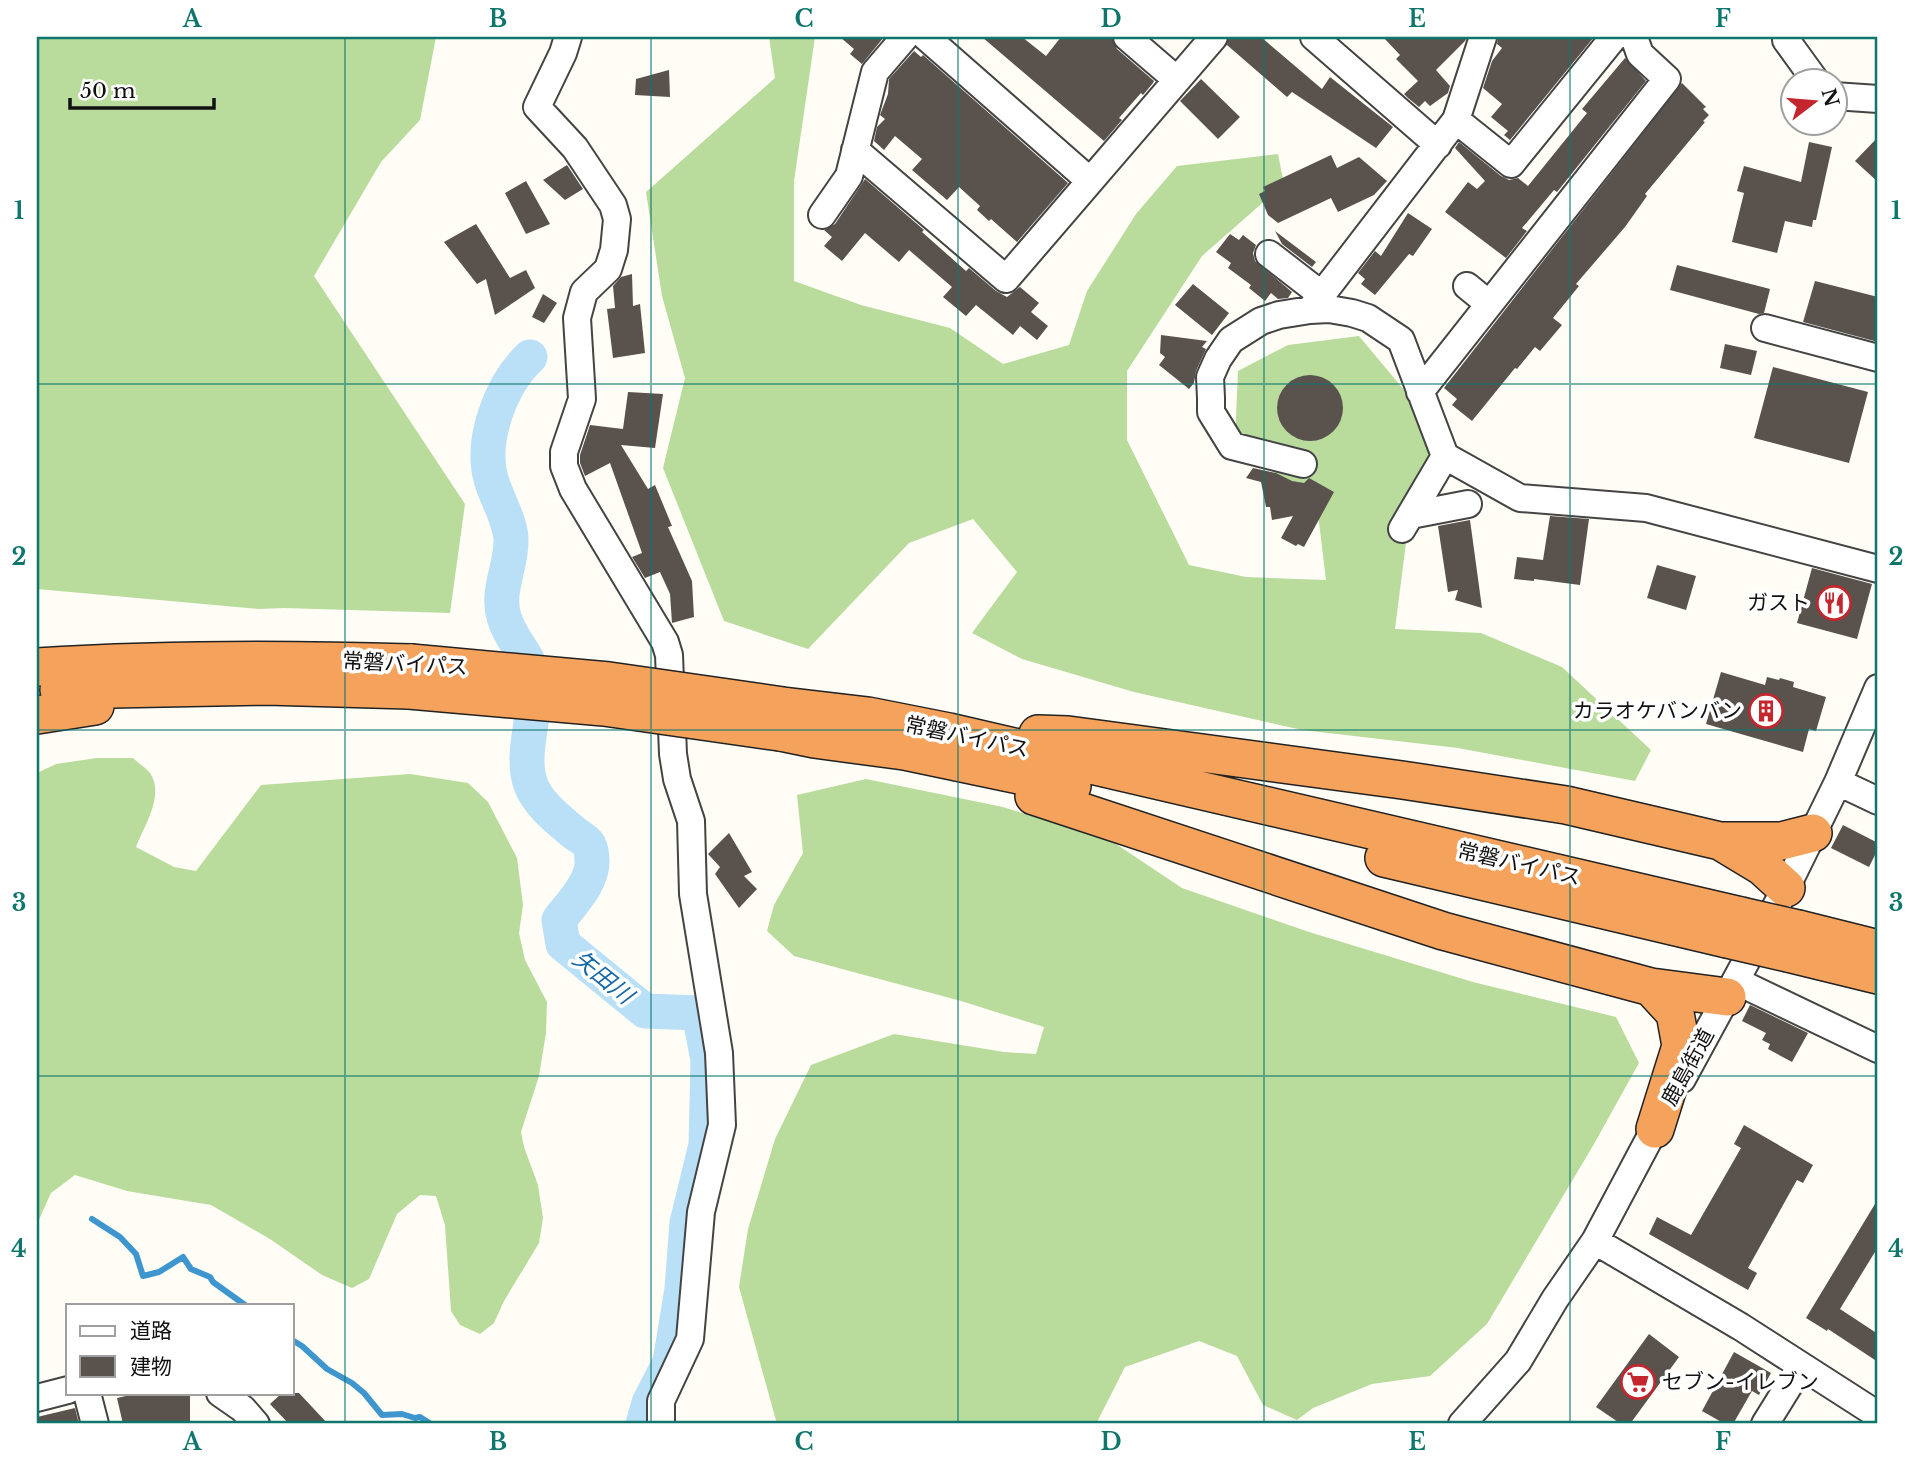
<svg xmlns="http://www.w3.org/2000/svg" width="1915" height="1461" font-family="'Libre Baskerville','Noto Sans JP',serif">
<rect width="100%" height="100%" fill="#fffdf5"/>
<path fill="#b9dc9c" d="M37,37H436L420,120L381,162L314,276L465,504L450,613L284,608L259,609L37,589Z
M769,37H815L794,181V281L861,305L950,328L1003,364L1069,345L1087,291L1136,214L1177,166L1278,154L1284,184L1202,256L1127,371V440L1189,565L1246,577L1326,580L1317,506L1235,441L1238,371L1288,345L1359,336L1419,408L1439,485L1409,519L1395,629L1481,633L1562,667L1651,750L1635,781L1458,748L1302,730L1134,692L1022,659L972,633L1017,572L973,519L909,543L808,649L724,621L663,468L685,378L662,296L646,192L775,78Z
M97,758H133C138,763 146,768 150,773C165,795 144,826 136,847L174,867L196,871L261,785L410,774L468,783L488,802L517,858L523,905L519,933L525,960L547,1002L546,1033L539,1076L521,1132L524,1147L538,1185L543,1218L539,1243L504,1301L494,1323L480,1334L460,1325L451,1311L445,1225L436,1196L420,1195L397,1214L369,1279L352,1288L322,1275L270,1239L211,1205L127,1191L75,1175L51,1193L37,1224V773L56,764Z
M866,779L1003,807L1110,840L1182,888L1309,932L1473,982L1616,1017L1639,1063L1594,1144L1487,1324L1430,1376L1372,1384L1313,1408L1297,1420L1263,1405L1237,1356L1199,1341L1125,1367L1096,1424H777L739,1287L748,1229L775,1139L811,1065L894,1034L1004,1052L1036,1054L1044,1027L961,1001L794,956L767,931L774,905L803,853L797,795Z"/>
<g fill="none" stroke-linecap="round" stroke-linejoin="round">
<path stroke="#3f96cf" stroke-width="6" d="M92,1219L120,1237L136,1254L143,1276L159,1272L183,1257L191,1269L210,1277L213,1282L245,1305
M292,1340L302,1346L327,1369L352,1383L364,1393L382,1415L402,1414L415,1418L420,1417L431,1424"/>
<path stroke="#b9e0f7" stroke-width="35" d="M530,357C501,384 480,440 491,479C496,498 510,519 511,539C512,566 496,590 504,617C510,640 530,655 534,679C538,711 519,754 531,785C538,804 558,819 573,832C578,836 586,840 589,845C591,849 592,857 592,861C593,882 571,904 559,920L563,944L645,1011L699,1013L708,1060L706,1145L687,1223L682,1289L670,1362L649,1403L643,1424"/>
</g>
<path fill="#5a524d" d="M840,37H884L862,64L850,54L854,49Z
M982,37H1022L1046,56L1061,37H1112L1117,49L1154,81L1153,83L1143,95L1141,93L1119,118L1122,120L1104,141Z
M1229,37H1261L1322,89L1330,77L1393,127L1376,148L1292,92L1287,97L1227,45Z
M1383,37H1467L1465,41L1436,70L1450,86L1448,93L1430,106L1425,101L1419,107L1408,98L1404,94L1418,81L1396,59L1400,55Z
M1498,37H1594L1510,140L1504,135L1508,131L1491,117L1502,104L1483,88L1492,61L1502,48L1497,44Z
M914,51L921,57L923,55L1068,183L1017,242L991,219L989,221L977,210L980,206L959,187L947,200L912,170L922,159L895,136L884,150L874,141L877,127L885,119L880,115L888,94L889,79Z
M1625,58L1646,81L1557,192L1554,190L1522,228L1527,231L1506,258L1445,212L1468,182L1477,189L1485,181L1455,148L1459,142L1501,176L1509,180L1518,178L1528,186L1587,113L1582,109Z
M669,70L670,97L635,95L636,79Z
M1201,79L1240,117L1218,139L1180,101Z
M1682,83L1706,107L1703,109L1709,115L1703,121L1705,122L1645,194L1647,196L1625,227L1576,284L1579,286L1553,318L1562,325L1540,351L1535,347L1517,369L1515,368L1472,421L1452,405L1457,399L1444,388Z
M1878,137V182L1855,161Z
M1809,142L1832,147L1816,220H1813L1812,227L1785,221L1777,253L1732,242L1744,193L1737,191L1744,166L1801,182Z
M1331,155L1337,168L1359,157L1387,181L1374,195L1338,212L1331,198L1278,223L1268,215L1259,194L1265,191L1263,187Z
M567,165L583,189L565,200L543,180Z
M865,179L924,230L922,232L966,271L969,268L996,291L1007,297L1020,287L1039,303L1031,312L1048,326L1037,340L1020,326L1013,335L976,305L966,316L943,297L952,287L909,250L899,262L865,233L842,261L824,246L832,237L824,230L835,224Z
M526,181L550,224L526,234L505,193Z
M1408,213L1432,229L1413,256L1409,254L1375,295L1361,284L1365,279L1358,273L1375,251L1381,256Z
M476,224L510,278L526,270L535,288L495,315L486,279L477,284L444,242Z
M1275,231L1316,262L1312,267L1282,244Z
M1230,234L1239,240L1243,235L1256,245L1253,253L1255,261L1292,292L1288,298L1278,299L1271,293L1265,301L1249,288L1251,285L1228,268L1231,263L1216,252Z
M1677,265L1770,289L1764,313L1759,314L1670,290Z
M632,274L633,306L640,304L645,353L613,358L607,309L615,308L613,286L621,277Z
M1815,281L1878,297V342L1803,322Z
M1193,284L1229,313L1212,335L1175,305Z
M543,294L557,303L544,323L532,317Z
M1161,335L1207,341L1202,347L1206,349L1196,371L1194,383L1189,389L1159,365L1165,357L1160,353Z
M1725,344L1757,351L1751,375L1720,368Z
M1773,367L1868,392L1849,463L1754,438Z
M1277 408a33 33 0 1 1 66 0a33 33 0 1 1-66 0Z
M628,392L663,394L655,448L621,445L648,489L655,485L672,526L668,527L692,581L694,617L672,623L670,594L660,572L645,578L632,557L642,553L610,463L585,476L580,463V455L590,425L623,429Z
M1253,468L1276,473L1292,481L1304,483L1309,478L1334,492L1304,547L1298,544L1296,546L1281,538L1293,516L1272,520L1270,507H1266L1261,482L1246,478Z
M1550,516L1589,519L1580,585L1534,579V581L1514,579L1517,557L1543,560Z
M1470,520L1482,608L1455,600L1458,590L1448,592L1438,526Z
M1657,565L1696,576L1686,610L1647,598Z
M1812,568L1872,584L1857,639L1797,623Z
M1721,672L1765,685L1767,677L1779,680L1780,678L1794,682L1793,687L1826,697L1816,731L1809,729L1803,752L1706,724Z
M1843,825L1878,843V849L1869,867L1831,848Z
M729,833L752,872L744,876L757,889L739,908L715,874L720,867L708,854Z
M1750,1005L1808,1033L1792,1062L1768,1049L1770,1044L1762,1040L1766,1033L1742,1021Z
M1744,1125L1813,1165L1803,1183L1797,1180L1748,1268L1757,1273L1748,1290L1649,1234L1657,1217L1691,1235L1741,1148L1734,1144Z
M1878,1199V1247L1840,1309L1878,1334V1362L1828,1329L1827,1331L1806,1318Z
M1649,1334L1679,1357L1630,1424H1621L1596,1407Z
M1734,1352L1771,1373L1759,1395L1752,1391L1733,1424H1725L1702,1411Z
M139,1393H190V1421H151L123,1424L117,1398Z
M282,1393H299L328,1424H289L270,1404Z
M75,1408L79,1424H37V1417Z"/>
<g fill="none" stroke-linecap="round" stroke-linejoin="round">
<g stroke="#444" stroke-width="30">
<path id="minor" d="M568,37L563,53L537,107L575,148L613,205L617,219L614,250L608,269L584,292L577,318L582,399L564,452V466L573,489L665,642L669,655L673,754L677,779L691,821L693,894L719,1053L722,1125L701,1212L690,1339L661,1401V1424
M926,37L1090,181
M1127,37L1177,80
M1314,37L1438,145
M1786,40L1815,80
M1834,96L1878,99
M1456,120L1511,164L1614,37
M855,150L1006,279L1214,37
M822,215L849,176L875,72L905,37
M1269,254L1322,295
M1467,286L1489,304
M1310,310L1456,120L1483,37
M1765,328L1878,358
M1420,392L1667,79L1640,54L1634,37
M1303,464L1232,446L1211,412V398L1210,377L1218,359L1231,340L1261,321L1279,315L1310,310L1329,309L1352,313L1368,318L1401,340L1445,456L1520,498L1646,508L1878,569
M1411,515L1468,504
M1402,529L1445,456
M1838,782L1878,801
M1736,981L1878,1049
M1682,1079L1786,888L1838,782L1878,688
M1595,1241L1741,1327L1878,1415
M87,1393L95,1424
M220,1393L243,1409L256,1424
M37,1398L68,1390
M1462,1424L1518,1361L1555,1299L1595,1241L1663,1113
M1765,1424L1801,1366"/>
</g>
<g stroke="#222" stroke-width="40">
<path id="highway" d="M37,667C162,659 286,659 411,663
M59,690L266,686L409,690
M783,706L868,716L949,732L1741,916
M37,715L95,706
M780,732L814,739L904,751L1072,786
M1038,734L1068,735L1402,780L1566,805L1720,841L1763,867L1786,888
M1034,796L1443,931L1651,987L1727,997
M1720,841H1781L1813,833
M1384,858L1727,939
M1798,929L1878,949
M1788,953L1878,975
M1651,987L1675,1013L1681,1046L1655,1129"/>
</g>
<use href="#minor" stroke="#fff" stroke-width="26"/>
<use href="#highway" stroke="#f5a25d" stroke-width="37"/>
<g stroke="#222" stroke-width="40" stroke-linecap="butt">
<path id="highway-bridge" d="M411,663L609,681L783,706
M409,690L604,707L780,732
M1741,916L1798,929
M1727,939L1788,953"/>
</g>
<use href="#highway-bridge" stroke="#f5a25d" stroke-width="37"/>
</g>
<path fill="none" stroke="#0f766e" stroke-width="2" stroke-opacity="0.55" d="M345,37V1424M651,37V1424M958,37V1424M1264,37V1424M1570,37V1424M37,384H1878M37,730H1878M37,1076H1878"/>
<defs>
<g id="restaurant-ring" transform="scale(1.75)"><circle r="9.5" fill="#fff" stroke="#c4262e" stroke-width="1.5"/><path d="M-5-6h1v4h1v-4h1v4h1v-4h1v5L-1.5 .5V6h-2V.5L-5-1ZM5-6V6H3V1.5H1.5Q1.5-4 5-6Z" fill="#c4262e"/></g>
<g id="building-ring" transform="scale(1.75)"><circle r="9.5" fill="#fff" stroke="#c4262e" stroke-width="1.5"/><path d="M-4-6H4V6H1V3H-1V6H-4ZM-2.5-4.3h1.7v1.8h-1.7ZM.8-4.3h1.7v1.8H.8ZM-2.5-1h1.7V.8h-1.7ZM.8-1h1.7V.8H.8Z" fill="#c4262e"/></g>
<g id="supermarket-ring" transform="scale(1.75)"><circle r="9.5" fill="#fff" stroke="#c4262e" stroke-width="1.5"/><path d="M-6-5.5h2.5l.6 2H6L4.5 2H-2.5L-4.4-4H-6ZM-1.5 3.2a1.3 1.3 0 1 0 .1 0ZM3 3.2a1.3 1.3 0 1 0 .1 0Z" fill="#c4262e"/></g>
</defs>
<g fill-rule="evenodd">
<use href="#restaurant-ring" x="1834" y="603"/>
<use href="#building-ring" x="1766" y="711"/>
<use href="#supermarket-ring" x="1638" y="1382"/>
</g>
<g text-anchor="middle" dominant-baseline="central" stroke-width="7" stroke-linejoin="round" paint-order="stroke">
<g font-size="21" fill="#111" stroke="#fff" text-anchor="end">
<text x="1810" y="603">ガスト</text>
<text x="1742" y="711">カラオケバンバン</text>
<text x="1662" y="1382" text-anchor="start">セブン-イレブン</text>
</g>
<g font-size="21" fill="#111" stroke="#fff">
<text transform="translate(405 664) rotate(3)">常磐バイパス</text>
<text transform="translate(967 737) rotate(12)">常磐バイパス</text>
<text transform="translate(1519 864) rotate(13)">常磐バイパス</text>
<text transform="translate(1688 1067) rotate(-61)">鹿島街道</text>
</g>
<g font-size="23" font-style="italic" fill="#1768a6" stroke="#fff">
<text transform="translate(603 977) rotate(39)">矢田川</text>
</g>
</g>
<rect width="1915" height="1461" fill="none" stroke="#ffffff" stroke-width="77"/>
<rect x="66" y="1304" width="228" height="91" fill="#ffffff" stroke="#a0a0a0" stroke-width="2"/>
<rect x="80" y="1326" width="35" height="10" fill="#ffffff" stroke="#a0a0a0" stroke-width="2"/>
<text x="130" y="1338" font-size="21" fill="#111111">道路</text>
<rect x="80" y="1356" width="35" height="21" fill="#5a524d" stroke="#a0a0a0" stroke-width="2"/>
<text x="130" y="1374" font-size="21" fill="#111111">建物</text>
<g transform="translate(1814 102) rotate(74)"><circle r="33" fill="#ffffff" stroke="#a0a0a0" stroke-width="2"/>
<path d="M0-5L12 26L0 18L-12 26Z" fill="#c4262e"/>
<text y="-10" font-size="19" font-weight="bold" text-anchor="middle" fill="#111111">N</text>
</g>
<path d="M70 98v10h144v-10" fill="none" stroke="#111111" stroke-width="3.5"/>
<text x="80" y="98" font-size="21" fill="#111111" stroke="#ffffff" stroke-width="5" paint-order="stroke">50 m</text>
<rect x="38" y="38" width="1838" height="1384" fill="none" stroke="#0f766e" stroke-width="2.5"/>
<g font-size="23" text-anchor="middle" font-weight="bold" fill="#0f766e">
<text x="192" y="27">A</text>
<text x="498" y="27">B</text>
<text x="804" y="27">C</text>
<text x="1111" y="27">D</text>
<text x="1417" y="27">E</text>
<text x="1723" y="27">F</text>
<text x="19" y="219">1</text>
<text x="1896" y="219">1</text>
<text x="19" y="565">2</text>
<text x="1896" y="565">2</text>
<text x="19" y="911">3</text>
<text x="1896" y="911">3</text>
<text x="19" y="1257">4</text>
<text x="1896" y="1257">4</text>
<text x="192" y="1450">A</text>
<text x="498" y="1450">B</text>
<text x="804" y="1450">C</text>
<text x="1111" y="1450">D</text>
<text x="1417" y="1450">E</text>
<text x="1723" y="1450">F</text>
</g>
</svg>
